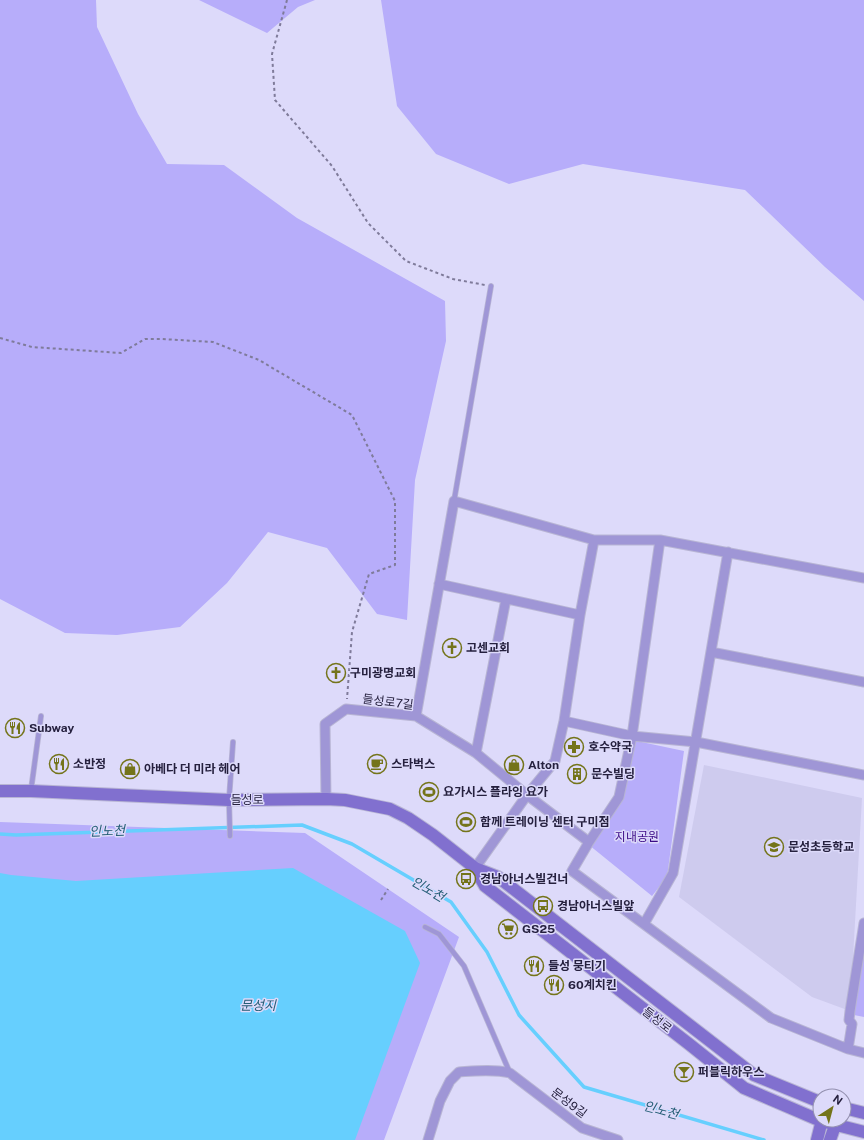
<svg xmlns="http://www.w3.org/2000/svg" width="864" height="1140" font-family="'Public Sans','Noto Sans KR',sans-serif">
<rect width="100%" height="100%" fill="#dddafa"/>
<path fill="#cecbee" d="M704,765L862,798L850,1011L812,997L679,897Z"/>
<path fill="#b7adfa" d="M0,0H96L97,27L138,114L167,164L224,165L297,218L445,301L446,341L415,480L407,620L377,614L327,548L268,532L227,583L180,627L117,635L65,633L0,599Z
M199,0H315L298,7L267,33Z
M381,0H864V301L825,267L745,190L583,164L509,184L436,154L397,106Z
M632,740L684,751L667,877L652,896L589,845L620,798Z
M0,822L305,833L459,937L384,1140H0Z
M864,942V1017L854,1015Z"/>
<path fill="#66cffe" d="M293,868L405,931L420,963L355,1140H0V873L11,875L76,881Z"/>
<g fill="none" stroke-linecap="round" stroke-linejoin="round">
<path stroke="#66cffe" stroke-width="3.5" d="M0,834L16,835L302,825L352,844L451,902L487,952L519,1015L584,1087L764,1140"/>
<g stroke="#b8b5d4" stroke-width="6">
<path id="lane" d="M454,501L491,286
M31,790L41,716
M230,836L229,800L233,742
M425,927L439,934L464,966L510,1073"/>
</g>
<g stroke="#b8b5d4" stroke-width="11">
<path id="street" d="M660,540L632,736L619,797L589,842L572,871L771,1018L848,1049
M439,584L580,615
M711,652L864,682
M416,716L454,501L594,540H660L864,578
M564,721L632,736L696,742L864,775
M476,753L506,599
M326,799L325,724L346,709L416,716L476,753L527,795L589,842
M475,868L527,795L555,761L564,721L580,615L594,540
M864,923L850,1011L849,1020L852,1024L848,1049L864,1053
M644,924L673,873L728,552
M428,1140L440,1101L450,1081L459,1072C475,1071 494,1069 510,1073L582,1128L618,1140"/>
</g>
<g stroke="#b8b5d4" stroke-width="14">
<path id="secondary" d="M0,791H31L229,800L326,799L345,800L390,809L408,818L433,835L475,868L498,877L754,1075L820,1102
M475,868L485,886L689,1044L744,1088L821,1121L864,1132
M844,1108L864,1113
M817,1140L822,1120
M830,1140L837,1120"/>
</g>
<path stroke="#7f7b9a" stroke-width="2" stroke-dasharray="3 3" stroke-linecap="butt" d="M287,0L272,54L275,100L332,166L368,223L406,261L453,279L485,285
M0,338L32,347L121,353L145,339H162L213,342L259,360L352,415L395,501V565L369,574L352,632L347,699
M381,900L388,889"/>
<use href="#lane" stroke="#9f96d6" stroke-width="4.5"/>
<use href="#street" stroke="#9f96d6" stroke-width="9"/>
<use href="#secondary" stroke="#8170cf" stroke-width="12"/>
</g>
<defs>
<g id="church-ring" transform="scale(1)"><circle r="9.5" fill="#dddafa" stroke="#74741a" stroke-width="1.5"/><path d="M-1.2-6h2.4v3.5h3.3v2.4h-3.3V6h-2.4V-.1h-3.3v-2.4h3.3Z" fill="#74741a"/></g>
<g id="restaurant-ring" transform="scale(1)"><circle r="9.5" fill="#dddafa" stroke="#74741a" stroke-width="1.5"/><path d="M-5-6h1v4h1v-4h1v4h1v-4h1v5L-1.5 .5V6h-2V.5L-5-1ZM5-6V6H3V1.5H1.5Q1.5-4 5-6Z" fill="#74741a"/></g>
<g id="pharmacy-ring" transform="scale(1)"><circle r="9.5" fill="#dddafa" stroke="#74741a" stroke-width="1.5"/><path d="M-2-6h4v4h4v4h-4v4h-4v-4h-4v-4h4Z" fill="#74741a"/></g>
<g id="cafe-ring" transform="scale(1)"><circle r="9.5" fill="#dddafa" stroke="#74741a" stroke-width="1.5"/><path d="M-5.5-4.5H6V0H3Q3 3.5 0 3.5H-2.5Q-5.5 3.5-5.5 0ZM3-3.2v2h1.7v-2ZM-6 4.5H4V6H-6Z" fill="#74741a"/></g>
<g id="shop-ring" transform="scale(1)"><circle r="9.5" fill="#dddafa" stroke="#74741a" stroke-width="1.5"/><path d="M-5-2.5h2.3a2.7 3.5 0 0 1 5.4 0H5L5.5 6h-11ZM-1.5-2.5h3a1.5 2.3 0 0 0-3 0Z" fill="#74741a"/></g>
<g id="building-ring" transform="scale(1)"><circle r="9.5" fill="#dddafa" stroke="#74741a" stroke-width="1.5"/><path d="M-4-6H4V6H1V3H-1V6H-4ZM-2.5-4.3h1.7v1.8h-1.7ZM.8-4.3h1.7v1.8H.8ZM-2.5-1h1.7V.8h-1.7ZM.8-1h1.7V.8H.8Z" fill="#74741a"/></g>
<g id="stadium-ring" transform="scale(1)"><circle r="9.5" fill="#dddafa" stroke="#74741a" stroke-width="1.5"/><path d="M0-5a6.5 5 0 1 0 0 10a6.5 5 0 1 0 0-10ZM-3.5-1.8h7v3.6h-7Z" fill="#74741a"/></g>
<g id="school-ring" transform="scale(1)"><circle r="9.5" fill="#dddafa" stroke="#74741a" stroke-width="1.5"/><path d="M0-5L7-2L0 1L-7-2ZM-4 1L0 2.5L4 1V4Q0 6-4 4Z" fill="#74741a"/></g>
<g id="bus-ring" transform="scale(1)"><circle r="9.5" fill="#dddafa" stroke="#74741a" stroke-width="1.5"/><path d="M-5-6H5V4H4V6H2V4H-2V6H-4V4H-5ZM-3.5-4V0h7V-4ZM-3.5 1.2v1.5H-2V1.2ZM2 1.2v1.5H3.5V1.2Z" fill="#74741a"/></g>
<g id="supermarket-ring" transform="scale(1)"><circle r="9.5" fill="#dddafa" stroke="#74741a" stroke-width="1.5"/><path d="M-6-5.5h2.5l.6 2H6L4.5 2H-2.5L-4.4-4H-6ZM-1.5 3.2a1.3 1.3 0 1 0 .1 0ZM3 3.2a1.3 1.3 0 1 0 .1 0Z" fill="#74741a"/></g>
<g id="bar-ring" transform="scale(1)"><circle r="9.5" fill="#dddafa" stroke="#74741a" stroke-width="1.5"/><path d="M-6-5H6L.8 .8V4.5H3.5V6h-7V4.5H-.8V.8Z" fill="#74741a"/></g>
</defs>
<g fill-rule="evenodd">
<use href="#church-ring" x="452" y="648"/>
<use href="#church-ring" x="336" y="673"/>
<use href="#restaurant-ring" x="15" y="728"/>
<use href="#pharmacy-ring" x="574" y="747"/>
<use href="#restaurant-ring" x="59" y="764"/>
<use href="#cafe-ring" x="377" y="764"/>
<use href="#shop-ring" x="514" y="765"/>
<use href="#shop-ring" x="130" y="769"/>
<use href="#building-ring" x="577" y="774"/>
<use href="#stadium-ring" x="429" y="792"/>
<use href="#stadium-ring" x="466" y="822"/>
<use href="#school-ring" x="774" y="847"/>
<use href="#bus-ring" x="466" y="879"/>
<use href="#bus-ring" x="543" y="906"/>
<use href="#supermarket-ring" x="508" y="929"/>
<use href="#restaurant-ring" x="534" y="966"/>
<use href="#restaurant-ring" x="554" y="985"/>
<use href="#bar-ring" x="684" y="1072"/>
</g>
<g text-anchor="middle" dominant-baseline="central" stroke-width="3" stroke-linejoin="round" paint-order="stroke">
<g font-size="12" font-weight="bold" fill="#25203e" stroke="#dddafa" text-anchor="start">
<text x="466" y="648">고센교회</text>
<text x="350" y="673">구미광명교회</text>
<text x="29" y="728">Subway</text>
<text x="588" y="747">호수약국</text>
<text x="73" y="764">소반정</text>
<text x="391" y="764">스타벅스</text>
<text x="528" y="765">Alton</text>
<text x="144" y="769">아베다 더 미라 헤어</text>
<text x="591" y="774">문수빌딩</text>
<text x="443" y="792">요가시스 플라잉 요가</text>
<text x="480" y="822">함께 트레이닝 센터 구미점</text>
<text x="788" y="847">문성초등학교</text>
<text x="480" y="879">경남아너스빌건너</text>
<text x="557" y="906">경남아너스빌앞</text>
<text x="522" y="929">GS25</text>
<text x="548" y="966">들성 뭉티기</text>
<text x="568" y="985">60계치킨</text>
<text x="698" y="1072">퍼블릭하우스</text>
</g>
<g font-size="12" fill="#25203e" stroke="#dddafa">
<text transform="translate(388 702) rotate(7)">들성로7길</text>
<text x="247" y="800">들성로</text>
<text transform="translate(657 1020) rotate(38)">들성로</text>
<text transform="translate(569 1103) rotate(37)">문성9길</text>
</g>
<g font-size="12" fill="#3b0a86" stroke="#dddafa">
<text x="637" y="837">지내공원</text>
</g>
<g font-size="13" font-style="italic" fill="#245d75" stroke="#dddafa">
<text transform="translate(107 831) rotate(-2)">인노천</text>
<text transform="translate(428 889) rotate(30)">인노천</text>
<text x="258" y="1005">문성지</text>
<text transform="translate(661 1110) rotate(16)">인노천</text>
</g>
</g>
<g transform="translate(832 1108) rotate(36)"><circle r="19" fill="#dddafa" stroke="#9390af"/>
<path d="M0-3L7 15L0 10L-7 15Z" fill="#74741a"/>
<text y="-6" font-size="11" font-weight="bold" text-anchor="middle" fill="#25203e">N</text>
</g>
</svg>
